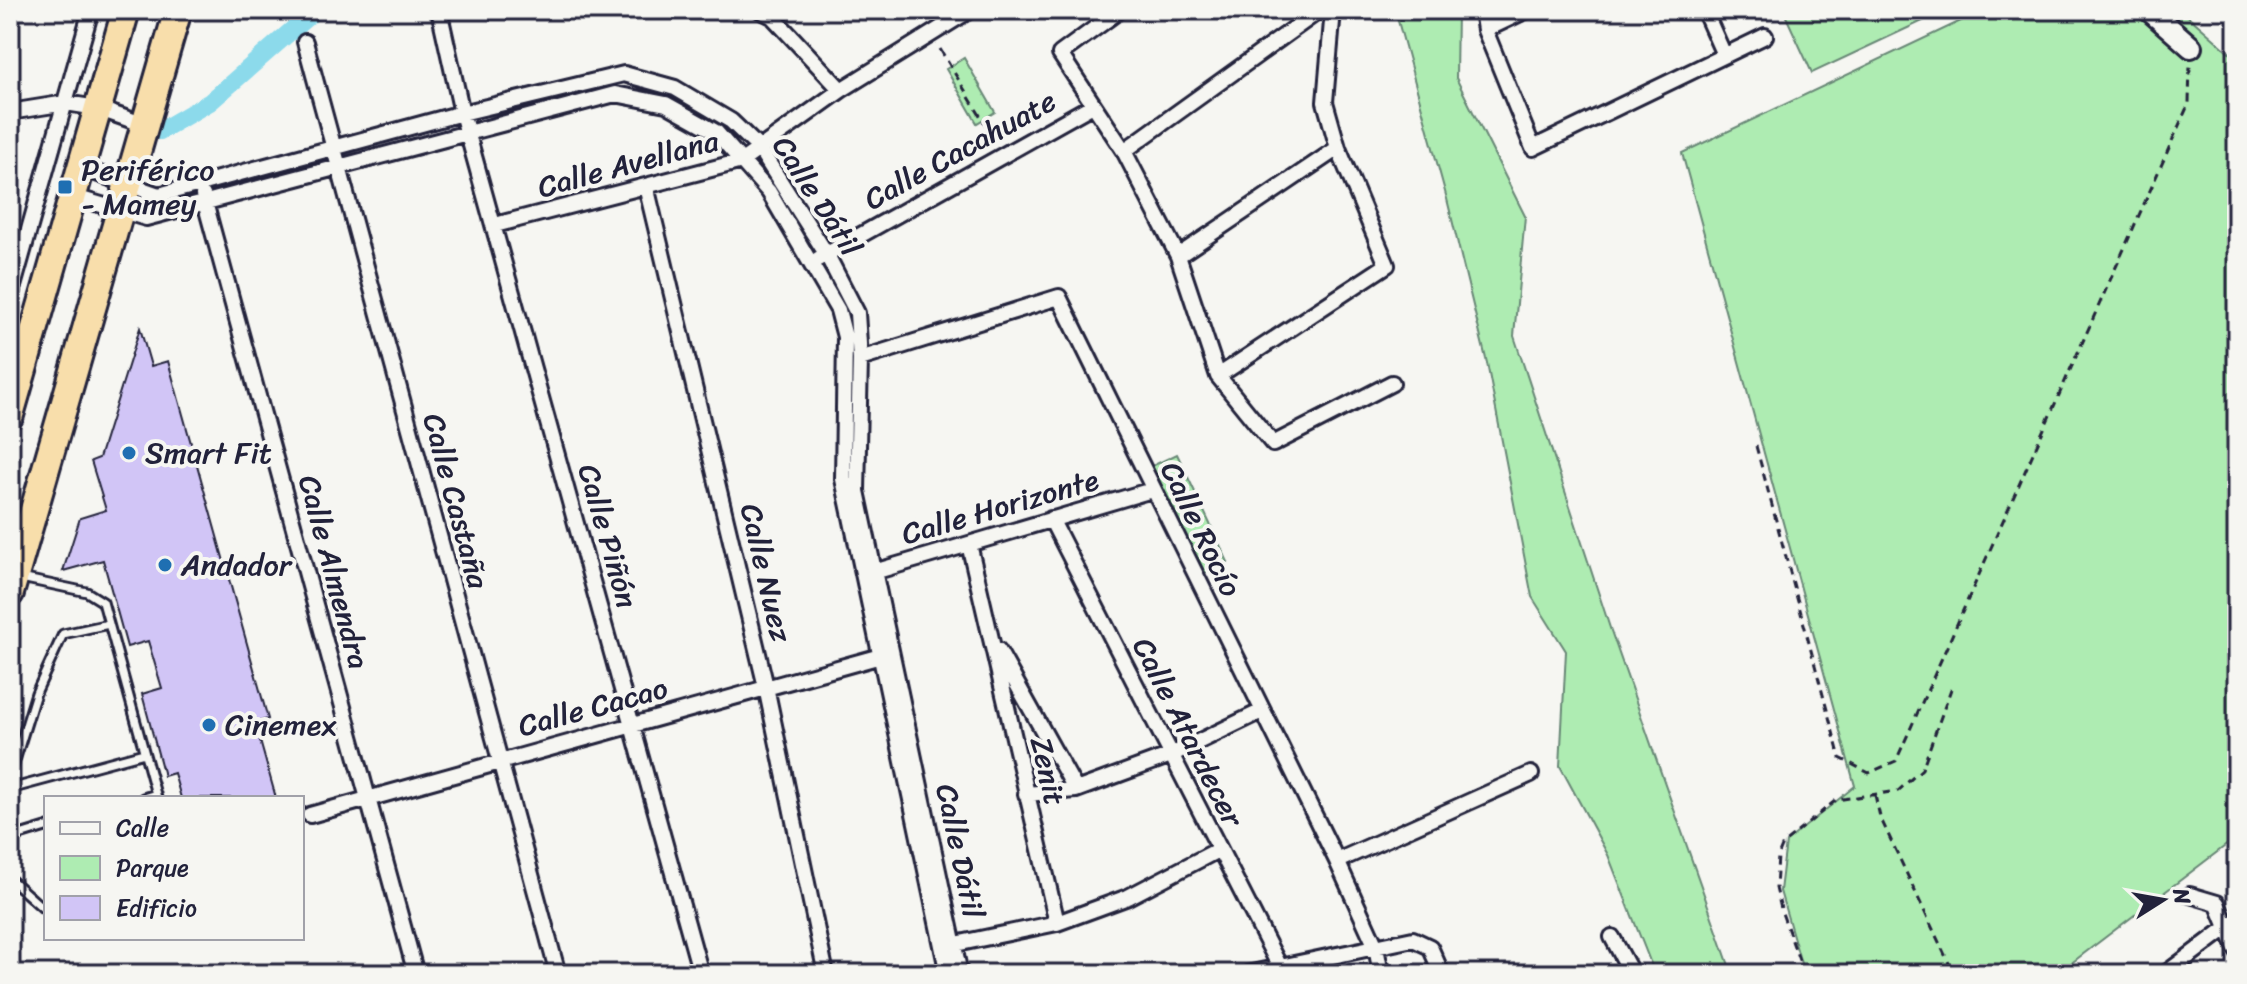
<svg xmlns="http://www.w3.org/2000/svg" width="2247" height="984" font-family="Sriracha,sans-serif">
<rect width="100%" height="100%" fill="#f6f6f2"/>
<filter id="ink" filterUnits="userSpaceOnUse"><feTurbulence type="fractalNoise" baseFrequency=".0125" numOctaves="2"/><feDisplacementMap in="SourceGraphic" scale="16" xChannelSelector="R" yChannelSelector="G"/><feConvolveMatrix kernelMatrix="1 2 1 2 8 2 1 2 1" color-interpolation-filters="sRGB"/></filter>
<g filter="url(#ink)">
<path fill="#aeecb2" stroke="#688776" stroke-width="2" d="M1395,10H1457L1456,78L1525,216L1514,336L1610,628L1732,974H1655L1608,855L1560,766L1566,651L1532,597L1487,363L1447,199Z
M1783,10H1946L1812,73Z
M1984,10H2181L2237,59V837L2057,974H1804L1780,891L1786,842L1855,786L1682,153Z
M964,58L995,112L977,123L946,69Z
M1177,454L1228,562L1202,574L1152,466Z"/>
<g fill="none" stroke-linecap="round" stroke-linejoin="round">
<path stroke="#8cdaeb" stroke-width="18" d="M160,131L210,102L315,10"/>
</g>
<path fill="#d1c5f6" stroke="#22223b" stroke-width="2" d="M140,328L151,366L168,361L268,719L255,723L276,798H181L174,773L164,776L142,694L162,688L148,641L127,647L103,560L63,571L80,518L106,510L91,461L99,458Z"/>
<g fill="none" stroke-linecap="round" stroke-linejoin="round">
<g stroke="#22223b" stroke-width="13">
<path id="lane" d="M21,578L87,592L103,602L157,798
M10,777L36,693L63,634L109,624
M10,789L144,753
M143,798L156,794
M10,838L46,827
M10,879L46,911"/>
</g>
<g stroke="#22223b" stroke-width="20">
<path id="street" d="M439,10L462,113L701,974
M760,10L772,16L841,90
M1120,10L1060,54L1124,151L1178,256L1218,376L1273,444L1392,383
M1482,10L1485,30L1533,148L1765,36
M1704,10L1724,55
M1485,30L1527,10
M305,42L558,974
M10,112L66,103L97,108L145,125
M1124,151L1320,10
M79,167L159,195L462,113L624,74L675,88L731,121L759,148L827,255L857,313L860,359L857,491L960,974
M646,186L766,687L826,974
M203,195L416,974
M71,196L146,218L615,94L666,104L716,132L769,192L838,310L845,337L843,479L948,974
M495,225L742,161L841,90L970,10
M1178,256L1338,148
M818,259L1093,105
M10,297L91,10
M860,359L1059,297L1337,861L1376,947L1381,974
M1218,376L1387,265L1338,148L1325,102L1333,10
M1051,519L1280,967
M969,544L1057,923
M867,574L1152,490
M998,650L1076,790
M1026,794L1076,790L1171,755L1262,711
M310,815L888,654
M1337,861L1531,774
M2190,895L2217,903L2237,951
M1612,937L1632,974
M946,946L1057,923L1128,897L1218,850
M1247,974L1413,939L1430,947L1442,974
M2165,974L2237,920"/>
</g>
<g stroke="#22223b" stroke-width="26">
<path id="secondary" d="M2149,10L2191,47"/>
</g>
<g stroke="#22223b" stroke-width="32">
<path id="highway" d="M10,415L126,10
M10,593L178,10"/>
</g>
<path stroke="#22223b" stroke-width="3" stroke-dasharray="8 6" stroke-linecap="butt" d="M940,49L996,142
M1756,446L1840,758L1869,773L1896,761L2189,103L2190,64
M1875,795L1880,817L1954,974
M1804,974L1782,913L1776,888L1778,856L1783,844L1836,800L1898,791L1922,769L1951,689"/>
<use href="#lane" stroke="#f6f6f2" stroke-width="7"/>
<use href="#street" stroke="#f6f6f2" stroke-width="14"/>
<use href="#secondary" stroke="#f6f6f2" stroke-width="20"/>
<use href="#highway" stroke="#f8deab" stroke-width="26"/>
</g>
</g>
<g fill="#1f6fb2" stroke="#f6f6f2" stroke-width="3">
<rect x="57" y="179" width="16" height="16" rx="4"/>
<circle cx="129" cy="453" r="8"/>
<circle cx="165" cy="565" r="8"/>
<circle cx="209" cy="725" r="8"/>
</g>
<g text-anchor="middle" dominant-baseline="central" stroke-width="8" stroke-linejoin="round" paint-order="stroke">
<g font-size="30" fill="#22223b" stroke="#f6f6f2">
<text transform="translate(960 150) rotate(-29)">Calle Cacahuate</text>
<text transform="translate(628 164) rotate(-15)">Calle Avellana</text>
<text transform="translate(817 196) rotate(57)">Calle Dátil</text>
<text transform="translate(456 501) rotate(75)">Calle Castaña</text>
<text transform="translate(1000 507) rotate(-16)">Calle Horizonte</text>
<text transform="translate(1201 529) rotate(64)">Calle Rocío</text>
<text transform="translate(608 536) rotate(74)">Calle Piñón</text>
<text transform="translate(334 572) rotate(75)">Calle Almendra</text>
<text transform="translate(766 573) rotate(77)">Calle Nuez</text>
<text transform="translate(593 707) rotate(-15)">Calle Cacao</text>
<text transform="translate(1188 732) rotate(63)">Calle Atardecer</text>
<text transform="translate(1048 771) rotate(77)">Zenit</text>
<text transform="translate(960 851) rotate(78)">Calle Dátil</text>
</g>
<g font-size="30" fill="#22223b" stroke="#f6f6f2" text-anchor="start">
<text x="81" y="170">Periférico<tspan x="81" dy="34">- Mamey</tspan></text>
<text x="145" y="453">Smart Fit</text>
<text x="181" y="565">Andador</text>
<text x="225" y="725">Cinemex</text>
</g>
</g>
<rect width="2247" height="984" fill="none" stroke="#f6f6f2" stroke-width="40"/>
<rect x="20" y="20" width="2207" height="944" fill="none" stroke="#22223b" stroke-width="3" filter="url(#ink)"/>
<rect x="44" y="796" width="260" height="144" fill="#f6f6f2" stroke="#a1a1a9" stroke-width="2"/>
<rect x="60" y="822" width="40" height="12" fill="#f6f6f2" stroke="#a1a1a9" stroke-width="2"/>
<text x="116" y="836" font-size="24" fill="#22223b">Calle</text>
<rect x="60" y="856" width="40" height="24" fill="#aeecb2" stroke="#a1a1a9" stroke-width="2"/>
<text x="116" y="876" font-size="24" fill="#22223b">Parque</text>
<rect x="60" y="896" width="40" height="24" fill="#d1c5f6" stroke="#a1a1a9" stroke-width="2"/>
<text x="116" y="916" font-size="24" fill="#22223b">Edificio</text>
<g transform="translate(2163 900) rotate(79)" stroke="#f6f6f2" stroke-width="6" paint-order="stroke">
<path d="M0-6L14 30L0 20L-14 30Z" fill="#22223b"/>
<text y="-12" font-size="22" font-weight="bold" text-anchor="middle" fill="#22223b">N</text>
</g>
</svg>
